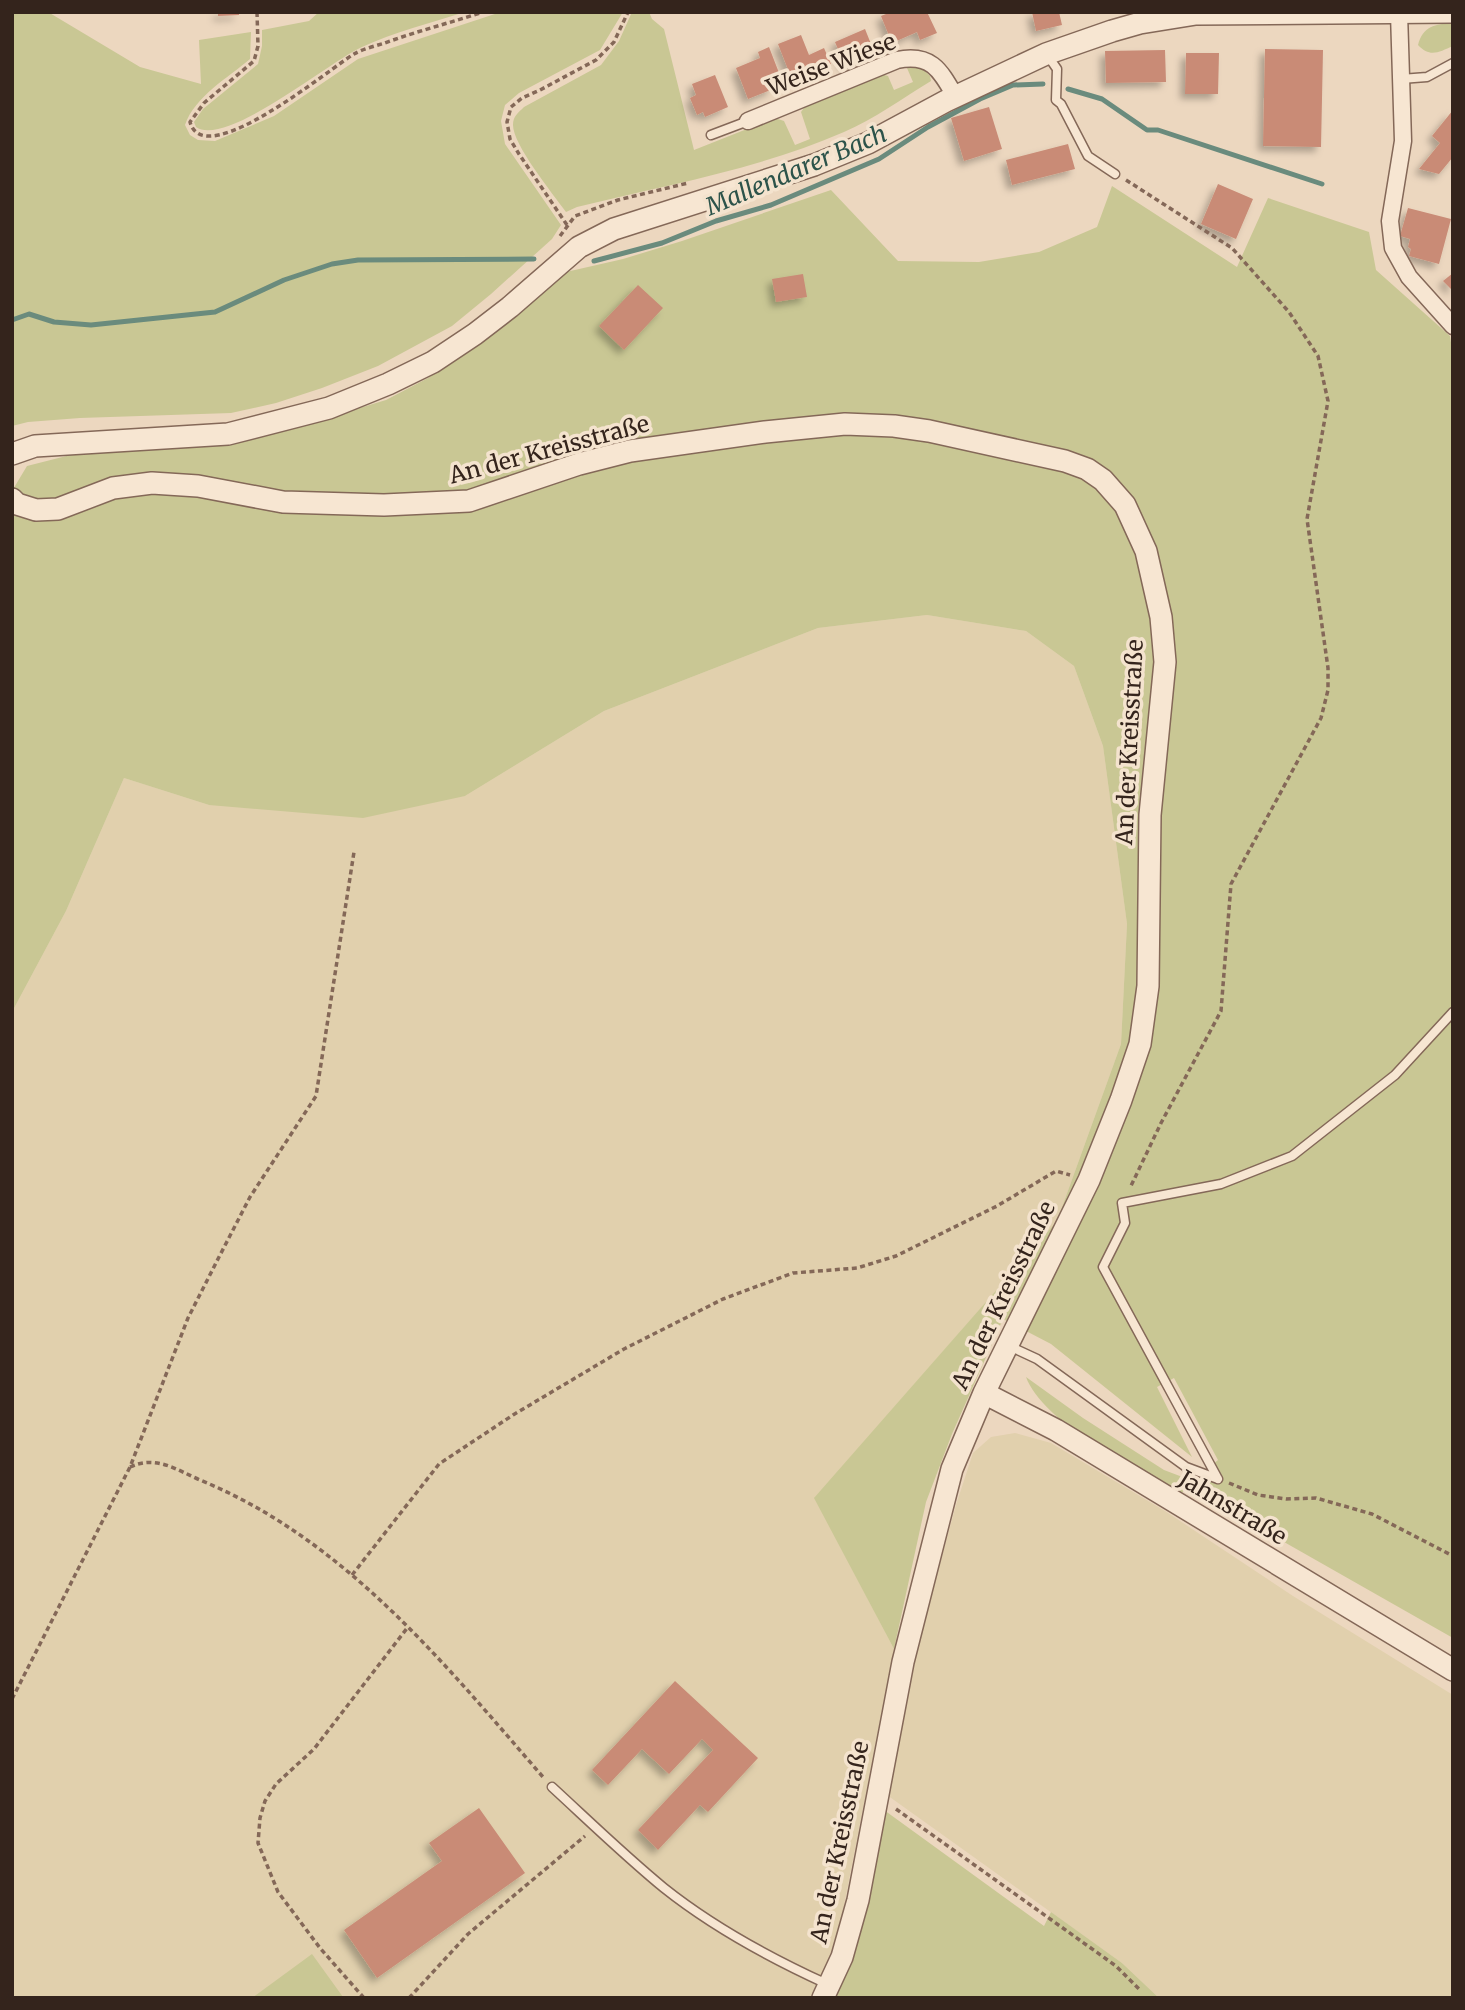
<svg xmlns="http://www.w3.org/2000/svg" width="1465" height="2010" font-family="Merriweather,serif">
<defs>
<filter id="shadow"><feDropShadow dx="-5" dy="5" stdDeviation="3.5" flood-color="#0004"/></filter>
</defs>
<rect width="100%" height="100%" fill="#ecd7bf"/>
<path fill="#e1d0ad" d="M927,615L1026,631L1074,666L1103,746L1127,924L1121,1044L1057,1221L815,1498L894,1649L835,1952L812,1998H12V1012L66,911L124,778L209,805L465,796L604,711L818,628Z
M1015,1433L1051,1443L1165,1511L1293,1596L1453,1695V1998H1159L1122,1963L887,1795L918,1644L956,1505L973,1453L991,1437Z"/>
<path fill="#c9c794" d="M12,12H48L140,67L201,84L199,40L251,32L250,59C228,78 195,96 185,125L190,135L198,140L215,141L274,116L358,59L501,12L566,14L623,12L600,50L519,93L505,105L501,121L505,144L561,225L552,239L491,294L452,326L378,366L322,388L276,403L231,413L80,418L28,422L12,426Z
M319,12H465C431,23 394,32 362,47C330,61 226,148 196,127L194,122L203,109L258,64L262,46V30L309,21Z
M632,12H649L652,19L664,29L694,150L775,118L784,121L795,145L810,139L801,112L806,105L881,74L888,76L894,90L913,82L907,68H922L930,76L931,81C903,98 874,119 844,132C760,169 666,185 577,207L566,212C553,194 513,145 513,125C513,116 518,113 524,107L601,65L619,41Z
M1453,23V46C1439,52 1430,58 1418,45C1423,26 1435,24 1453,23Z
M1112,186L1237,267L1268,198L1369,232L1376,270L1450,336L1453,356V1638L1226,1509L1193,1481L1177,1498C1136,1472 1042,1421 1026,1377L1083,1418L1164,1470L1193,1481L1218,1460L1174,1378L1157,1387L1192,1457L1051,1344L1003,1319L952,1434L926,1502L894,1649L814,1498L1057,1221L1121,1044L1127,924L1103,746L1074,666L1026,631L927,615L818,628L604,711L465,796L363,818L209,805L124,778L66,911L12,1012V491L27,466L90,450L235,443L300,426L386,400L428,378L476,346L566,272L623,259L682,241L831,190L898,261L979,262L1039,252L1097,227Z
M884,1810L1044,1926L1051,1912L1122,1963L1159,1998H832C866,1937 872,1877 884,1810Z
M312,1954L343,1997L341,1998H252Z"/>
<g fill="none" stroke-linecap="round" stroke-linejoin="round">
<path stroke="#6a8b7d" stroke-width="5" d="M1068,89L1102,99L1147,130H1158L1322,184
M594,261L662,243L716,221L771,205L879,159L928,127L980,99L1013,85L1043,84
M12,320L29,314L54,322L91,325L215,312L284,280L332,264L358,260L534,259"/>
</g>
<path fill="#c98b76" filter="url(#shadow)" d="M218,12H239V15L218,16Z
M891,12H927L937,33L920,40L917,32L892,43L881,16Z
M1032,12H1059L1062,25L1036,31Z
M865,29L875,54L845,66L835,42Z
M801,35L809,55L824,48L831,64L791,77L778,44Z
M769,47L781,78L770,83L773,89L748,99L736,68L760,58L758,52Z
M1265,49L1323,50L1321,147L1263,146Z
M1165,50L1166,82L1106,83L1105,51Z
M1186,53H1219L1218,94H1185Z
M715,75L728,107L705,117L703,112L697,115L690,98L696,95L692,84Z
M989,107L1002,149L964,161L951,118Z
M1453,110V157L1439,174L1419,169L1440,143L1432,136Z
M1068,144L1075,169L1012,185L1006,160Z
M1218,184L1253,199L1236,239L1201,224Z
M1408,208L1451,219L1439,264L1409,256L1411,249L1408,247L1410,239L1400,236Z
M1453,273V291L1443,281Z
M803,274L807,297L776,302L772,279Z
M638,285L663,308L624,350L599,326Z
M675,1681L758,1758L708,1812L700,1805L658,1850L638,1830L713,1750L702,1739L669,1774L642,1749L608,1785L592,1770Z
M479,1808L525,1873L377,1978L344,1930L442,1861L429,1843Z"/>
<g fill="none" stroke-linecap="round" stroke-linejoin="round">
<g stroke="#846858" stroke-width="11">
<path id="service" d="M1048,56L1057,69L1056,100L1061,104L1088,156L1115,174
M1401,79L1427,77L1453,63
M711,135L748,121
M1009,1346L1037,1359L1186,1467L1218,1479
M1218,1479L1103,1267L1125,1223L1122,1203L1221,1184L1292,1156L1395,1075L1453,1012
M552,1787C589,1821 625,1856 664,1888C713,1927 770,1958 827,1984"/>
</g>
<g stroke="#846858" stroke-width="19">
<path id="minor" d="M1399,13L1403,141L1390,221L1393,248L1409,277L1453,326
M748,121L897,60C931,53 940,70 955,96"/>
</g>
<g stroke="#846858" stroke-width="24">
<path id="tertiary" d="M12,454L35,446L228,434L329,408L388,384L433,362L475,334L510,307L579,247L614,229L814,165L868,143L946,101L1046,54L1112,31L1140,23L1196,14L1453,12
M12,499L17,504L36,510L58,509L113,488L152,483L198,486L283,502L384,505L469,501L579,464L630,451L765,432L845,424L894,426L929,431L1065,461L1087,469L1103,480L1125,505L1146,551L1161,617L1165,662L1150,815L1148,986L1140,1044L1121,1100L1089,1180L984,1393L952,1469L903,1662L858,1900L842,1957L823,1998
M984,1393L1056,1430L1453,1670"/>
</g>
<path stroke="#846858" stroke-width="3.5" stroke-dasharray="5 3.5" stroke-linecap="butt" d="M257,12L258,46L254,61L204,103L190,122C204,174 333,66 354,54C363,49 375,46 385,43C417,31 450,23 483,12
M1126,180L1232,248L1289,312L1318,356L1328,401L1307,519L1328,668V690L1321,718L1231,884L1221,1011L1161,1123L1130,1188
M567,225L519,154L510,139L507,122L511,107L522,98L540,90L596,60L614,42L628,12
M560,236L575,216L618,200L688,183
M130,1467C156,1455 175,1469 200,1480C344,1539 444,1663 543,1777
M1229,1483L1258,1495L1286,1499L1316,1498L1372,1514L1453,1556
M352,1575L439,1464L513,1415L624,1349L723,1299L793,1273L857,1268L896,1256L997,1206L1056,1171L1070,1175
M12,1699L130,1467L188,1318L219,1257L250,1197L316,1096L354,852
M896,1809L1116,1966L1141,1991
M364,1998L320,1948L278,1892L258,1843L260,1818L265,1801L276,1784L314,1749L408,1627
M409,1998L468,1934L585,1836"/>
<use href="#service" stroke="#f7e6d2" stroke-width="8"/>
<use href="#minor" stroke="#f7e6d2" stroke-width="16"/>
<use href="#tertiary" stroke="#f7e6d2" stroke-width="21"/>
</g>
<g text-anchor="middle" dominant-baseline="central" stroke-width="7" stroke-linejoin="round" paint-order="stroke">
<g font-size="23" fill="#34241c" stroke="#f4e3ce">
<text transform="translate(831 64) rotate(-21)">Weise Wiese</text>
<text transform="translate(549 449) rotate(-15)">An der Kreisstraße</text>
<text transform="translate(1129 742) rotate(-87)">An der Kreisstraße</text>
<text transform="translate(1003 1295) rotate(-64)">An der Kreisstraße</text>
<text transform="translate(1233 1507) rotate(31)">Jahnstraße</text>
<text transform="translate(839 1842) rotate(-78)">An der Kreisstraße</text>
</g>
<g font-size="24" font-style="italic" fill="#2c534a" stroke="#f4e3ce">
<text transform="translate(796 170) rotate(-23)">Mallendarer Bach</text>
</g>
</g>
<rect width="1465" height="2010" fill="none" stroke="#34241c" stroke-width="28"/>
</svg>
